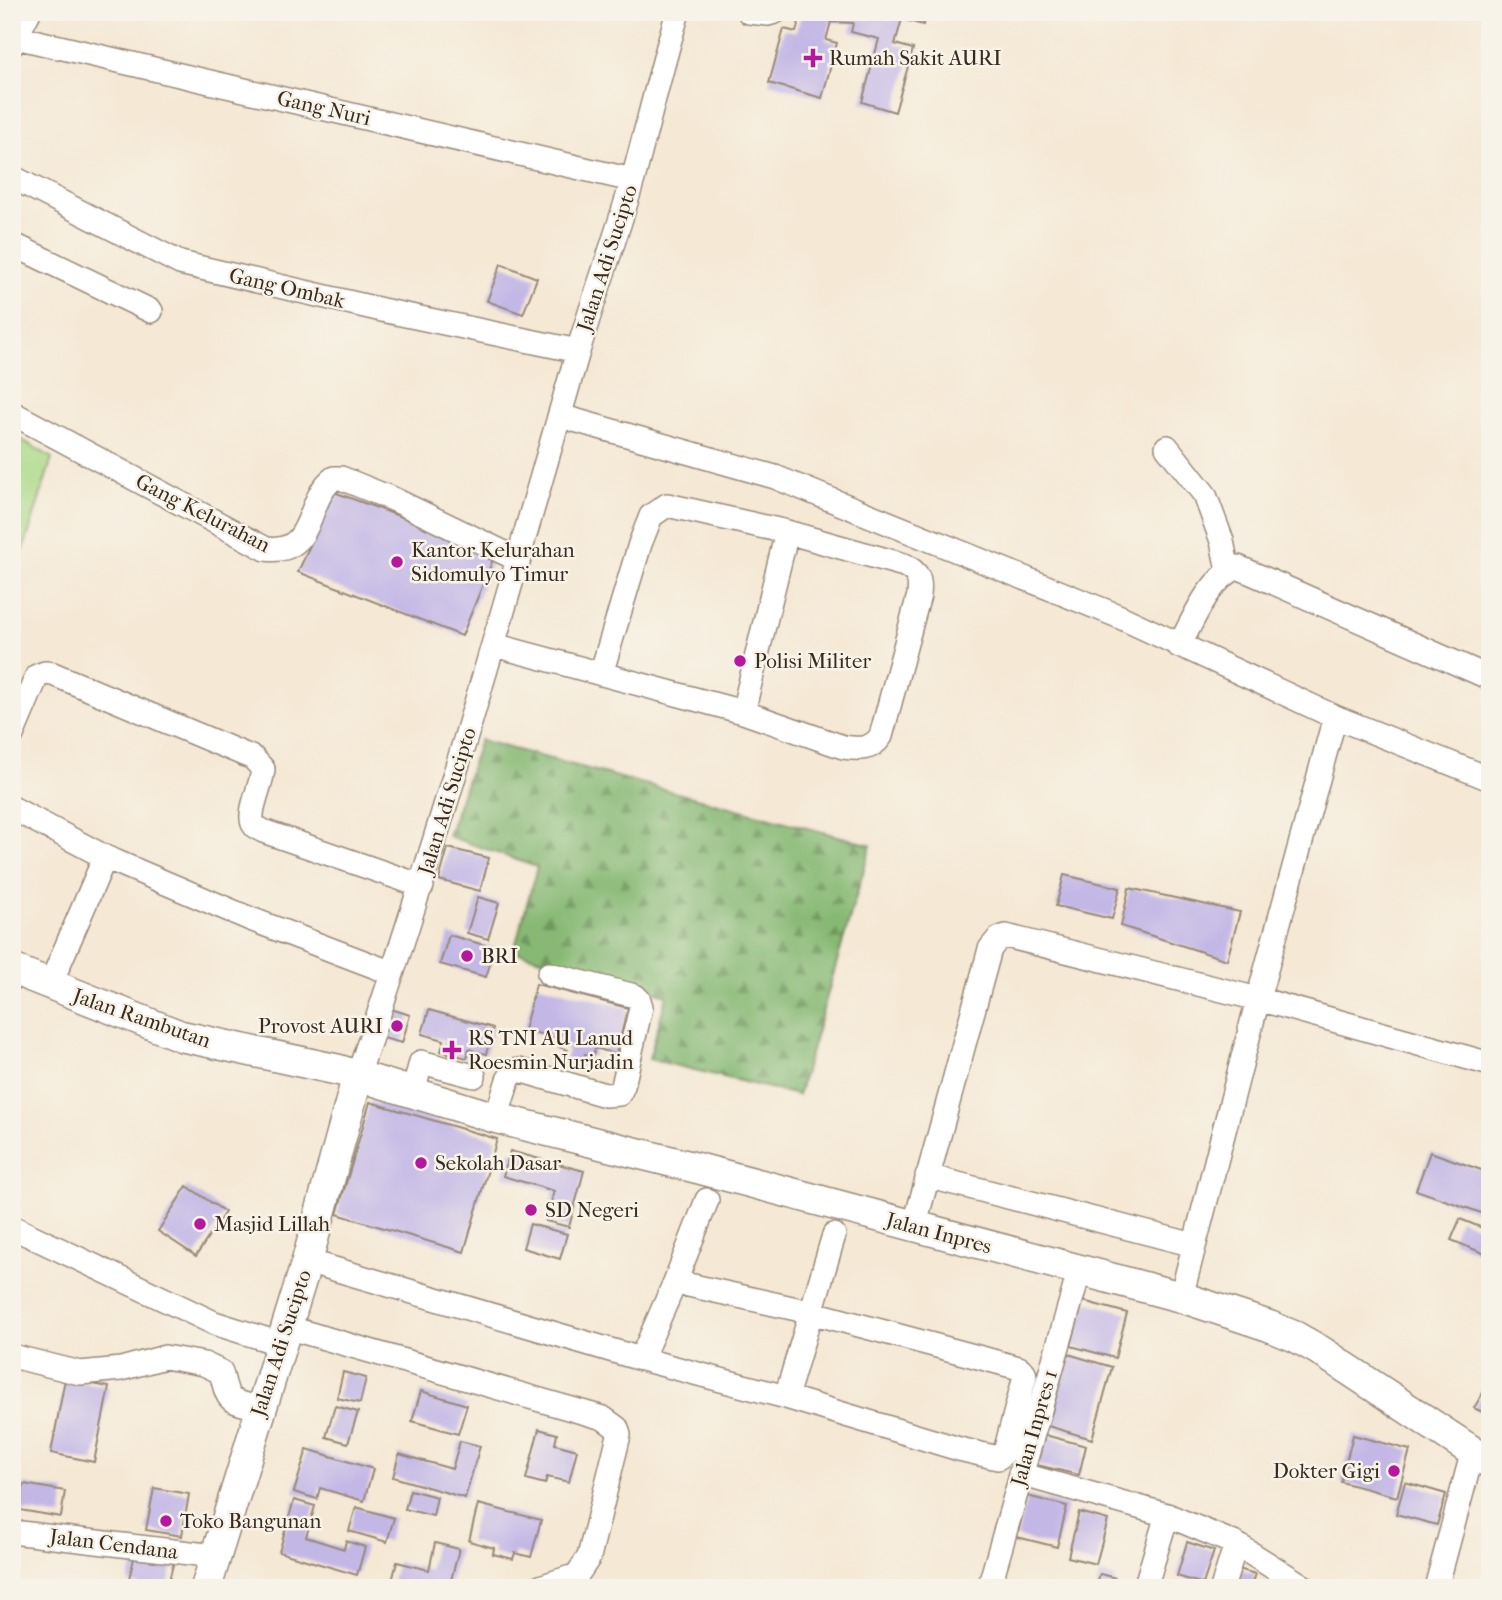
<svg xmlns="http://www.w3.org/2000/svg" width="1502" height="1600" font-family="'IM FELL French Canon',serif">
<defs>
<pattern id="forest-firs" width="22" height="20" patternUnits="userSpaceOnUse" patternTransform="scale(1.75)"><rect width="22" height="20" fill="#87b974"/><path d="M5 1l3.5 6h-7zM16 11l3.5 6h-7z" fill="#70975f"/></pattern>
</defs>
<rect width="100%" height="100%" fill="#f7f3e8"/>
<filter id="ink" filterUnits="userSpaceOnUse"><feTurbulence type="fractalNoise" baseFrequency=".0143" numOctaves="2"/><feDisplacementMap in="SourceGraphic" scale="14" xChannelSelector="R" yChannelSelector="G"/><feConvolveMatrix kernelMatrix="1 2 1 2 8 2 1 2 1" color-interpolation-filters="sRGB"/></filter>
<filter id="wash" filterUnits="userSpaceOnUse"><feTurbulence type="fractalNoise" baseFrequency=".00686" numOctaves="4" result="noise"/><feDisplacementMap in="SourceGraphic" scale="28" xChannelSelector="R" yChannelSelector="G"/><feGaussianBlur stdDeviation="1.57" result="paint"/><feColorMatrix in="noise" values="0 0 0 0 0 0 0 0 0 0 0 0 0 0 0 0 0 1.4 0 .05"/><feComposite in="paint" operator="in"/></filter>
<g filter="url(#wash)">
<rect width="100%" height="100%" fill="#f5e8d4"/>
<path fill="url(#forest-firs)" stroke="#617249" stroke-width="2" d="M480,740L871,845L798,1095L649,1059L667,995L514,951L537,867L448,836Z"/>
<path fill="#aad987" stroke="#728252" stroke-width="2" d="M12,434L52,458L12,587Z"/>
<g id="blocks">
<path fill="#c3b7e6" d="M802,12H926L923,25L902,19L895,44L913,49L895,112L862,102L879,39L851,32L853,23L831,22L826,40L837,43L822,98L769,83L784,29L796,32Z
M501,264L537,278L523,314L487,301Z
M334,492L496,552L462,636L298,572Z
M448,848L489,858L480,891L439,880Z
M1064,875L1120,888L1112,919L1056,906Z
M1129,888L1240,912L1227,960L1121,926Z
M478,897L499,903L488,939L467,933Z
M449,935L495,948L486,977L440,964Z
M536,984L628,1008L616,1054L595,1048L593,1056L585,1054L582,1066L565,1061L568,1050L559,1047L561,1039L524,1030Z
M391,1009L410,1015L402,1043L383,1038Z
M429,1010L493,1028L486,1054L469,1049L467,1058L441,1051L444,1040L422,1034Z
M370,1102L497,1139L464,1252L337,1214Z
M510,1151L584,1171L569,1227L546,1221L554,1191L503,1176Z
M1430,1152L1490,1173V1216L1416,1190Z
M187,1186L225,1212L196,1256L158,1231Z
M1460,1219L1490,1231V1256L1451,1240Z
M530,1224L567,1234L560,1259L523,1248Z
M1083,1301L1127,1313L1115,1358L1071,1346Z
M1068,1354L1112,1367L1092,1439L1048,1426Z
M343,1372L366,1378L360,1403L337,1398Z
M65,1379L109,1387L94,1462L51,1453Z
M1487,1386L1490,1387V1416L1474,1408Z
M421,1391L467,1405L458,1434L412,1421Z
M335,1406L358,1412L348,1443L326,1437Z
M539,1429L557,1434L555,1444L577,1450L569,1482L547,1477L545,1484L526,1479Z
M1045,1435L1086,1446L1079,1475L1037,1465Z
M1353,1435L1410,1450L1397,1497L1341,1482Z
M460,1441L480,1446L465,1498L393,1477L399,1454L452,1469Z
M307,1449L373,1469L364,1501L320,1488L317,1499L294,1492Z
M1405,1482L1446,1494L1437,1525L1396,1514Z
M24,1484L65,1491L61,1517L20,1510Z
M154,1488L189,1494L182,1536L146,1530Z
M410,1490L437,1497L433,1516L405,1509Z
M1027,1496L1067,1506L1057,1547L1017,1537Z
M294,1500L315,1506L306,1537L344,1549L346,1541L365,1547L357,1575L279,1552Z
M478,1504L541,1520L531,1557L515,1553L513,1559L493,1554L494,1548L469,1541Z
M356,1507L394,1518L387,1542L349,1531Z
M1079,1512L1108,1520L1096,1564L1068,1557Z
M1187,1542L1214,1551L1203,1584L1177,1576Z
M435,1543L459,1549L449,1588H402L391,1585L397,1562L429,1570Z
M136,1551L174,1561L167,1588H148L128,1582Z
M1235,1568L1255,1574L1250,1588H1230Z
M1100,1574L1116,1578L1114,1588H1096Z"/>
</g>
</g>
<g filter="url(#ink)">
<use href="#blocks" fill-opacity="0" stroke="#988979" stroke-width="2"/>
<g fill="none" stroke-linecap="round" stroke-linejoin="round">
<g stroke="#988979" stroke-width="26">
<path id="minor" d="M749,12L768,14L775,12
M16,37L632,180
M12,45L29,12
M12,177L180,263L382,310L578,351
M12,244L151,311
M12,413L266,549C317,555 304,499 334,478H341L395,500L519,560
M560,416L775,477L1118,616L1335,717L1490,779
M1167,447L1205,495L1222,541L1228,571
M494,645L743,712L843,747C858,749 871,751 881,736L919,595C921,579 918,572 904,565L787,532L667,505L651,516L640,544L601,674
M1179,646C1194,619 1208,580 1238,567L1490,678
M743,712L787,532
M12,735L37,676L45,673L53,674L253,758L263,769C263,782 246,815 254,825C256,828 260,829 263,831L422,886
M12,808L105,857L248,918L392,973
M50,985L105,857
M358,1075C440,838 507,596 577,355C594,296 616,238 633,179C648,124 661,68 678,12
M413,1092L421,1062L474,1076
M496,1118L508,1080L514,1071L519,1070L605,1095L619,1094L623,1086L641,1007L639,1000L635,996L549,974
M927,1176L1194,1245
M12,1227L214,1323L281,1344
M914,1227L990,949L998,939L1006,936L1258,999L1490,1064
M307,1261L641,1359L786,1397L959,1449L998,1458L1005,1452L1025,1376L1024,1372L1019,1368L810,1312L675,1282
M1181,1297L1258,999L1335,717
M286,1327L603,1418L617,1428L619,1435L589,1557L577,1575L537,1588
M12,1356L80,1373L121,1369L165,1357L204,1364L221,1372C229,1405 228,1399 260,1409
M641,1359L675,1282L707,1200
M786,1397L834,1235
M1020,1474L1167,1515L1236,1544L1306,1588
M12,1532L215,1556
M989,1588L1080,1269
M1145,1588L1167,1515
M1222,1588L1236,1544
M1436,1588L1473,1451"/>
</g>
<g stroke="#988979" stroke-width="33">
<path id="major" d="M12,969L181,1036L339,1070L496,1118L701,1169L1181,1297L1269,1326L1296,1337L1319,1350L1490,1463
M206,1588L307,1261L358,1075"/>
</g>
<use href="#minor" stroke="#fff" stroke-width="23"/>
<use href="#major" stroke="#fff" stroke-width="30"/>
</g>
</g>
<g fill="#b5179e" stroke="#f7f3e8" stroke-width="2.5">
<path d="M809.5 47.5h7v7h7v7h-7v7h-7v-7h-7v-7h7z"/>
<circle cx="397" cy="562" r="7"/>
<circle cx="740" cy="661" r="7"/>
<circle cx="467" cy="956" r="7"/>
<circle cx="397" cy="1026" r="7"/>
<path d="M448.5 1039.5h7v7h7v7h-7v7h-7v-7h-7v-7h7z"/>
<circle cx="421" cy="1163" r="7"/>
<circle cx="531" cy="1210" r="7"/>
<circle cx="200" cy="1224" r="7"/>
<circle cx="1394" cy="1471" r="7"/>
<circle cx="166" cy="1521" r="7"/>
</g>
<g text-anchor="middle" dominant-baseline="central" stroke-width="5" stroke-linejoin="round" paint-order="stroke">
<g font-size="21" fill="#3b2a1e" stroke="#f7f3e8" text-anchor="start">
<text x="829" y="58">Rumah Sakit AURI</text>
<text x="411" y="550">Kantor Kelurahan<tspan x="411" dy="24">Sidomulyo Timur</tspan></text>
<text x="754" y="661">Polisi Militer</text>
<text x="481" y="956">BRI</text>
<text x="383" y="1026" text-anchor="end">Provost AURI</text>
<text x="468" y="1038">RS TNI AU Lanud<tspan x="468" dy="24">Roesmin Nurjadin</tspan></text>
<text x="435" y="1163">Sekolah Dasar</text>
<text x="545" y="1210">SD Negeri</text>
<text x="214" y="1224">Masjid Lillah</text>
<text x="1380" y="1471" text-anchor="end">Dokter Gigi</text>
<text x="180" y="1521">Toko Bangunan</text>
</g>
<g font-size="21" fill="#3b2a1e" stroke="#f7f3e8">
<text transform="translate(324 108) rotate(13)">Gang Nuri</text>
<text transform="translate(607 258) rotate(-72)">Jalan Adi Sucipto</text>
<text transform="translate(287 288) rotate(13)">Gang Ombak</text>
<text transform="translate(203 513) rotate(27)">Gang Kelurahan</text>
<text transform="translate(447 801) rotate(-73)">Jalan Adi Sucipto</text>
<text transform="translate(142 1018) rotate(19)">Jalan Rambutan</text>
<text transform="translate(939 1233) rotate(15)">Jalan Inpres</text>
<text transform="translate(281 1343) rotate(-72)">Jalan Adi Sucipto</text>
<text transform="translate(1034 1428) rotate(-74)">Jalan Inpres 1</text>
<text transform="translate(114 1544) rotate(7)">Jalan Cendana</text>
</g>
</g>
<rect width="1502" height="1600" fill="none" stroke="#f7f3e8" stroke-width="42"/>
</svg>
